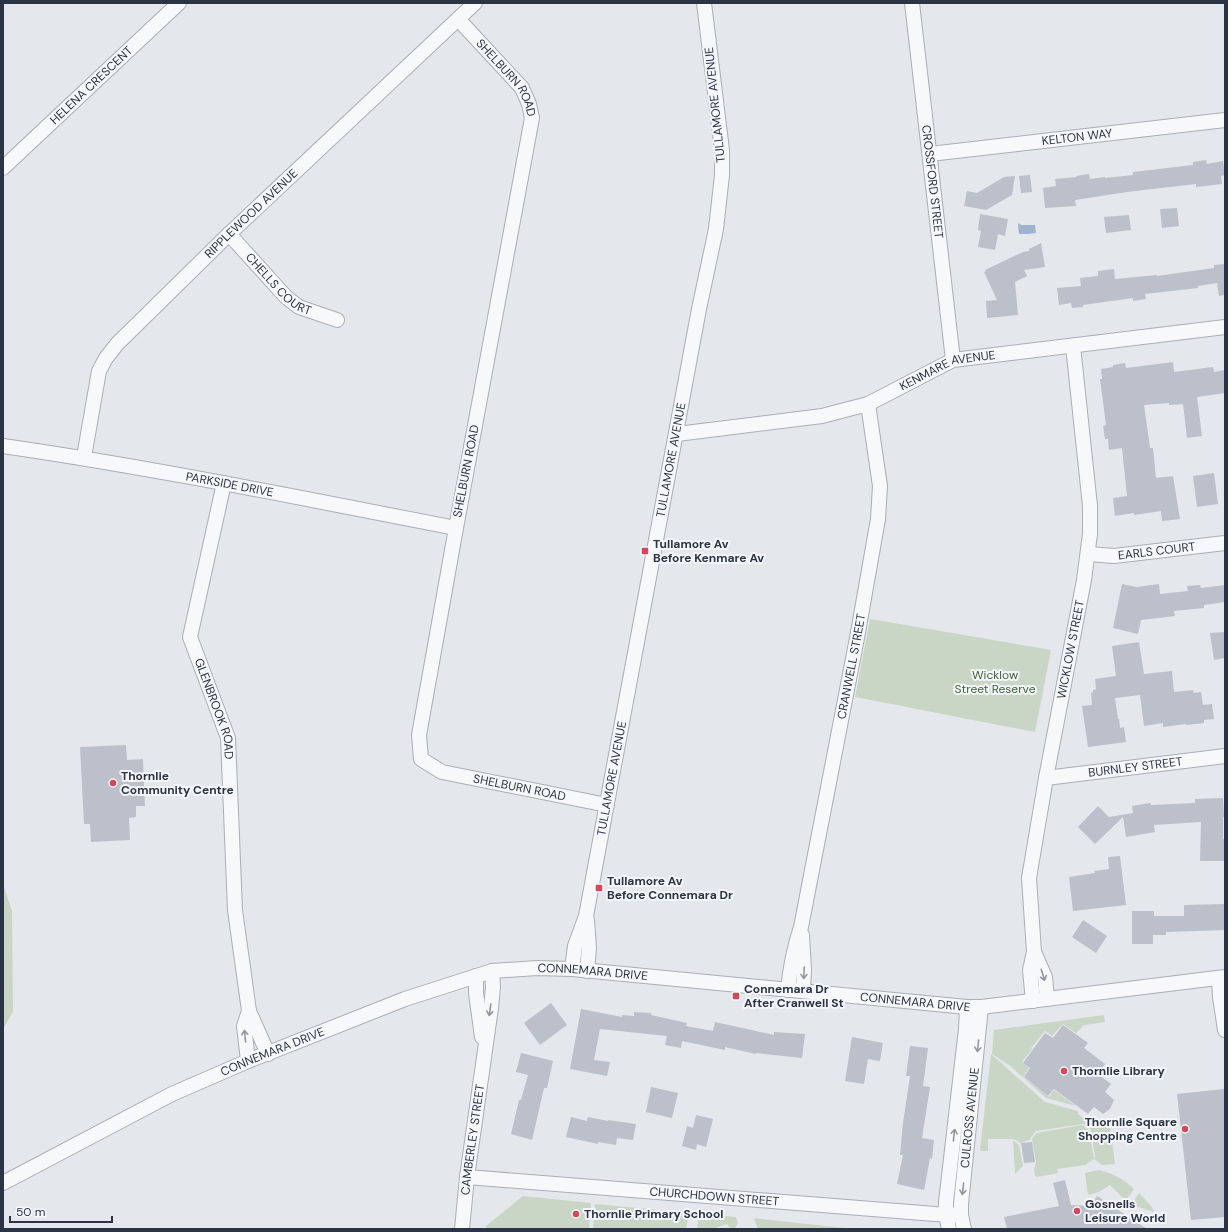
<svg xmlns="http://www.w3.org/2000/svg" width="1228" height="1232" font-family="'DM Sans',sans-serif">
<rect width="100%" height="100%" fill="#e4e7ec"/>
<path fill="#c9d6c5" d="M870,619L1051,650L1035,732L855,697Z
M3,884L12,911L13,1012L3,1029Z
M1104,1015L1105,1022L1084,1025L1076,1033L1063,1024L1052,1036L1045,1031L1031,1048L1032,1049L1022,1062L1029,1068L1023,1077L1049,1097L1054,1090L1076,1106L1046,1098L1009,1065L992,1054L994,1030Z
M991,1054L1045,1102L1078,1111V1114L1085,1120L1093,1121L1094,1119H1109L1115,1164L1102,1165L1094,1159L1095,1157L1091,1130L1089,1127L1084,1124L1036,1131L1029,1140L1020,1143L1014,1139H988V1151H982L980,1150Z
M1082,1125L1086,1127L1089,1130L1094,1159L1085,1165L1057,1169L1058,1173L1037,1177L1035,1176L1034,1170L1036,1162L1032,1138L1037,1133Z
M1013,1140L1019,1145L1023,1166L1015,1174Z
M1099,1170C1112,1173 1124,1179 1134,1189L1126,1200L1123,1198L1110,1185L1099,1192L1088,1195L1085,1173Z
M1139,1193L1152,1207L1154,1212L1135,1206L1132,1204Z
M523,1196L591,1203L589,1229H486V1226Z
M595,1204L689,1213L686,1229H593Z
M699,1214L736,1217L738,1223L734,1229H731L727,1224L712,1229H697Z
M754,1218L844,1228V1229H758Z"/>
<path fill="#9fb4cc" d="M1019,223L1021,225H1035L1036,233L1029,234H1019L1018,225Z"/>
<path fill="#bbc0ca" d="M1206,160L1207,164L1223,161L1225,175L1221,176L1222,184L1196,187V184L1127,192L1075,200L1076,206L1045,208L1043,188L1056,186L1055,179L1077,177L1076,176L1089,174L1090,179L1105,177V178L1133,175V172L1193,165V162Z
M1030,175L1032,192L1021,193L1019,176Z
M1015,176L1012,195L986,210L964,206L967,191L977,193L1004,177Z
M1177,208L1179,226L1162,228L1160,209Z
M980,214L1008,219L1005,236L998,234L995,250L978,247L981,231L978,230Z
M1129,215L1131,230L1106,233L1104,217Z
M1041,243L1045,267L1024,270L1027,276L1015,282L1018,315L987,318L986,301L997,300L984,272L986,271L985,270L1023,252L1029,251V249Z
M1225,264V295L1219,296L1217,283L1198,286V288L1145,294L1146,299L1133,301V298L1083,305V307L1072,308L1071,303L1059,305L1057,288L1081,286L1080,278L1098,276V271L1114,269L1115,279L1157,275V276L1214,268V265Z
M1173,362L1174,372L1213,367L1214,372L1225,370V393L1197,397L1202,436L1187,438L1183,404L1169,405V403L1144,405L1150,448H1153L1156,478L1173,476L1180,519L1162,521L1161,511L1134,515V513L1115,516L1113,498L1127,496L1122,448L1109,450L1108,439H1105L1103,426L1106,425L1100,379H1102L1101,369L1113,367V365L1125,363L1126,368Z
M1214,473L1218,504L1197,507L1193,476Z
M1122,584L1136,587L1159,584L1160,594L1188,591L1187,586L1200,585L1201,588L1225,585V602L1204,605V608L1174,611L1175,616L1141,620L1138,634L1113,628Z
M1225,632V658L1214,660L1210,633Z
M1139,642L1144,674L1172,671L1174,692L1193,690L1194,693L1201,692L1203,705L1212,704L1214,719L1204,720V723L1186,725V724L1163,727V723L1144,726L1140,695L1115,698L1118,719H1119L1120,728L1124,727L1126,742L1088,747L1082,706L1092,705L1091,693L1093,692V690L1096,689L1095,679L1116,676L1112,646Z
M126,745L127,760L143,759L145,806H136V817L129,818L130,840L91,842L90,824H84L80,747Z
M1223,798L1224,817H1223V839H1225V861H1200L1201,822L1154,825L1155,832L1126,837L1123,817L1095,844L1078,827L1098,806L1109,817L1133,813L1132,806L1150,803L1151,805L1195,803V799Z
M1120,856L1126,905L1073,911L1069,877L1095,873L1094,871L1109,869L1108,857Z
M1225,904V930L1166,932V935H1153V944H1132V911H1154V916H1184V905Z
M1083,920L1107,936L1096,953L1072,937Z
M551,1003L567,1025L540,1045L524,1023Z
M581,1009L622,1017V1015L634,1016V1012L651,1013V1015L687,1023L686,1026L713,1031L715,1022L774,1035V1032L805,1034L802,1058L756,1053V1054L725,1047V1050L682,1041L681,1048L665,1045L667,1036L600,1029L594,1060L610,1062L607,1076L570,1069Z
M1063,1025L1088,1043L1084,1048L1105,1064L1098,1074L1111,1084L1105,1092L1114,1100L1110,1109L1103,1114L1094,1107L1088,1114L1054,1089L1048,1096L1024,1077L1030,1068L1023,1063L1045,1033L1053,1038Z
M852,1037L883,1043L880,1061L868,1059L864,1084L845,1081Z
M910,1046L928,1048L923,1086L930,1087L922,1138L934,1140L932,1159L930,1158L924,1190L897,1184L903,1155H900L903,1123L910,1076H906Z
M521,1053L553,1061L547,1088H544L532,1140L511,1134L519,1100H521L528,1075L516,1072Z
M651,1087L678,1093L672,1118L646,1112Z
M1224,1089L1225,1096V1217L1191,1220L1177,1094Z
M696,1115L713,1119L706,1147L697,1144L696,1150L682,1146L687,1126L693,1128Z
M571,1117L587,1121L588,1117L608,1121V1120L636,1124L633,1140L617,1138L616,1145L598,1142V1144L566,1137Z
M1032,1142L1035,1162L1024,1163L1021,1143Z
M1065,1180L1071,1205L1091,1206L1097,1196L1147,1229H1007L1004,1217L1059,1206L1053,1183Z"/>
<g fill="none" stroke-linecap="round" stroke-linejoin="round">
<g stroke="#a9aeb7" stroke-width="16">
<g id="minor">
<path id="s1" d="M912,3L953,360"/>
<path id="s2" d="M458,19L522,88L529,104L532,118L456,528L419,735L421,759L442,772L607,805"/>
<path id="s3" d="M930,154L1225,120"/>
<path id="s4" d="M3,168L179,3"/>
<path id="s5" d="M229,234L286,297L299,307L337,320"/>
<path id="s6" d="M677,434L822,416L868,404L953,360L1225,327"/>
<path id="s7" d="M3,446C155,468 305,499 456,528"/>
<path id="s8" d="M84,457L99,371L106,358L117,344L229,234L475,3"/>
<path id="s9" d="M224,483L190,637L228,738L235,910L249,1011L268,1054"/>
<path id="s10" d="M1088,554L1114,556L1225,543"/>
<path id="s11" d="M1046,778L1225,756"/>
<path d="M587,920L589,948L587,971"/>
<path d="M802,935L804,970L803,991"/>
<path d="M1034,952L1045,977L1047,999"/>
<path id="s12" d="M572,969L575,946L586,916L699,309L716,229L722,175V150L704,3"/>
<path d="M476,976V993L482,1037"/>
<path d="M1219,978L1220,997L1225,1030"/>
<path id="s13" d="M788,990C790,968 794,948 801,927L857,638L878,519L880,486L868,404"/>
<path id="s14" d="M1033,1001L1030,970L1034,952L1029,878L1046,778L1084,580L1090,534V506L1073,346"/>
<path d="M248,1061L244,1026L249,1011"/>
<path id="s15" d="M467,1177L935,1214L961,1215"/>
<path id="s16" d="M3,1183L172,1094L248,1061L405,999L492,971L537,968L572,969L967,1007H981L1225,977"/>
<path id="s17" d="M462,1229L467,1177L491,1008L493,987L492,971"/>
<path d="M949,1229L946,1215V1202L966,1029L967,1007"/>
<path id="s18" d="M964,1229L961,1215V1204L981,1007"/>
</g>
</g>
<use href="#minor" stroke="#f7f8fa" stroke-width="14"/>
</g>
<defs><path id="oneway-shaft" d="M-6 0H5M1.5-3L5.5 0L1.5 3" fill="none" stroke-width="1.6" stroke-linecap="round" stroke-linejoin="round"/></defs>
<g stroke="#9196a0">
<use href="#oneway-shaft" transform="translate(804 973) rotate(92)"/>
<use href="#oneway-shaft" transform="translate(1043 975) rotate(73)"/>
<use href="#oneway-shaft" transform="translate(490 1010) rotate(98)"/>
<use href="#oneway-shaft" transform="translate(245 1036) rotate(-96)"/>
<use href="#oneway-shaft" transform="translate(978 1046) rotate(96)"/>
<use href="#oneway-shaft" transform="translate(954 1135) rotate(-84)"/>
<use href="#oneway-shaft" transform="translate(963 1189) rotate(96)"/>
</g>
<g fill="#d1495b" stroke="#f4f6f9" stroke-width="1.5">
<rect x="641" y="547" width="8" height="8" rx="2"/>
<circle cx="113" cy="783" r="4"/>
<rect x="595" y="884" width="8" height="8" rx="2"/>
<rect x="732" y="992" width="8" height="8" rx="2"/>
<circle cx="1064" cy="1071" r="4"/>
<circle cx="1185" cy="1129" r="4"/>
<circle cx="1077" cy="1211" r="4"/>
<circle cx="576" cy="1214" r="4"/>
</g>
<g text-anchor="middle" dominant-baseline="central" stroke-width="4" stroke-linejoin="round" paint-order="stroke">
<g font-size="12" fill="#2b3445" stroke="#f4f6f9">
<text stroke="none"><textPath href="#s2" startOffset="77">SHELBURN ROAD</textPath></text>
<text stroke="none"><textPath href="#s4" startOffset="121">HELENA CRESCENT</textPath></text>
<text transform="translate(715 105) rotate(-96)">TULLAMORE AVENUE</text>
<text stroke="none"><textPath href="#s3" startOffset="148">KELTON WAY</textPath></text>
<text stroke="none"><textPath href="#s1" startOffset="180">CROSSFORD STREET</textPath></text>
<text stroke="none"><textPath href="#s8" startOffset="307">RIPPLEWOOD AVENUE</textPath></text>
<text stroke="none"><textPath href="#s5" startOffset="71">CHELLS COURT</textPath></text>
<text stroke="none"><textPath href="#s6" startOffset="281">KENMARE AVENUE</textPath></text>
<text stroke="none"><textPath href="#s12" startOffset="519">TULLAMORE AVENUE</textPath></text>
<text transform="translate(466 471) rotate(-79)">SHELBURN ROAD</text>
<text stroke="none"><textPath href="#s7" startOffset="230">PARKSIDE DRIVE</textPath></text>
<text stroke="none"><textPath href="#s10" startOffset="69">EARLS COURT</textPath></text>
<text stroke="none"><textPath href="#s14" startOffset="356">WICKLOW STREET</textPath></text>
<text stroke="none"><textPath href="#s13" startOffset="330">CRANWELL STREET</textPath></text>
<text stroke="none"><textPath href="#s9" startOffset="234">GLENBROOK ROAD</textPath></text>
<text stroke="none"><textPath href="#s11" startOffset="90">BURNLEY STREET</textPath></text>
<text stroke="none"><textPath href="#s12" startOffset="195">TULLAMORE AVENUE</textPath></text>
<text stroke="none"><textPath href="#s2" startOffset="881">SHELBURN ROAD</textPath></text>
<text stroke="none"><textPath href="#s16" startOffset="635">CONNEMARA DRIVE</textPath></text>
<text stroke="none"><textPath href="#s16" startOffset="959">CONNEMARA DRIVE</textPath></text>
<text stroke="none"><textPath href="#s16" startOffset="300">CONNEMARA DRIVE</textPath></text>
<text stroke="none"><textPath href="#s18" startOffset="112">CULROSS AVENUE</textPath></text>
<text stroke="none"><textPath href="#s17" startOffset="90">CAMBERLEY STREET</textPath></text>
<text stroke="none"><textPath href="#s15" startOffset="248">CHURCHDOWN STREET</textPath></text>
</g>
<g font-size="12" font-weight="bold" fill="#2b3445" stroke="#f4f6f9" text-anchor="start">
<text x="653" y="544">Tullamore Av<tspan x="653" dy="14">Before Kenmare Av</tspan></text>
<text x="121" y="776">Thornlie<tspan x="121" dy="14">Community Centre</tspan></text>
<text x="607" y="881">Tullamore Av<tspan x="607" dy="14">Before Connemara Dr</tspan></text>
<text x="744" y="989">Connemara Dr<tspan x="744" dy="14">After Cranwell St</tspan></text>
<text x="1072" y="1071">Thornlie Library</text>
<text x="1177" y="1122" text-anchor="end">Thornlie Square<tspan x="1177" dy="14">Shopping Centre</tspan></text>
<text x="1085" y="1204">Gosnells<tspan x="1085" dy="14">Leisure World</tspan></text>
<text x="584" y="1214">Thornlie Primary School</text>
</g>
<g font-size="12" fill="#3f6138" stroke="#f4f6f9">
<text x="995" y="675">Wicklow<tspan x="995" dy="14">Street Reserve</tspan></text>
</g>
</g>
<rect width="1228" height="1232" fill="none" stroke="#2b3445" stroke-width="8"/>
<path d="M10 1216v6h102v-6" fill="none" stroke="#2b3445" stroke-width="2"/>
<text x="16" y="1216" font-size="12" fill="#2b3445" stroke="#f4f6f9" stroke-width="3" paint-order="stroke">50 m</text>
</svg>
